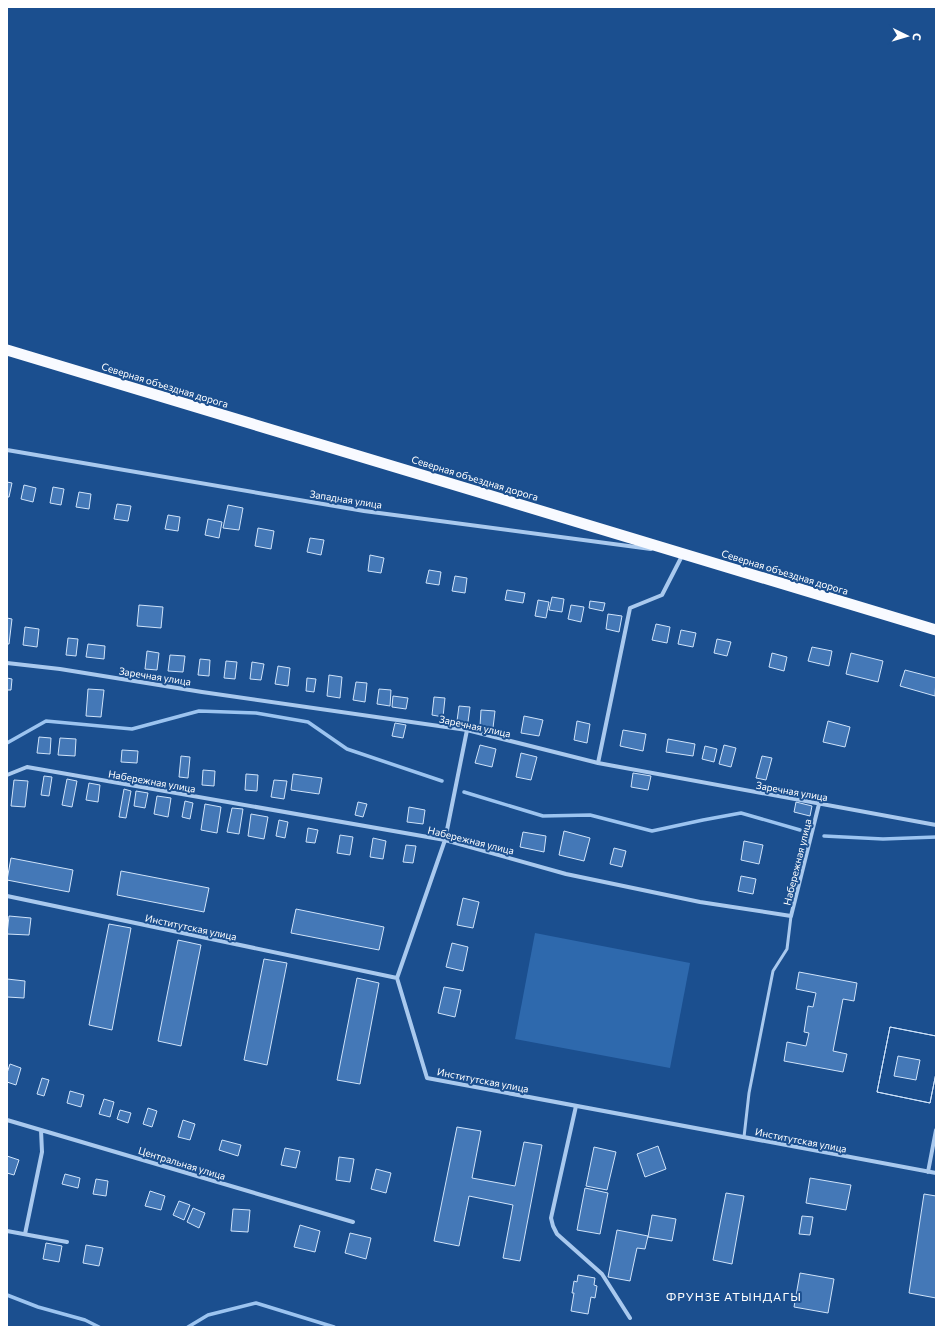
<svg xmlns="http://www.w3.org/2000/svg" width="943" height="1334" font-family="Commissioner,sans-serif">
<rect width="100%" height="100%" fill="#1b4f8f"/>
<path fill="#2e69ad" d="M535,933L690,963L670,1068L515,1039Z"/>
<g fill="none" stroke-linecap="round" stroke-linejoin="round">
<path stroke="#9cc4f0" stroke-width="3.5" d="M7,743L46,721L132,729L199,711L256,713L308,722L347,749L442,781
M464,792L543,816L590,815L652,831L703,820L741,813L800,830
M824,836L883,839L936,837
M7,1295L38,1307L85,1320L99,1327
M188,1327L208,1315L256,1303L334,1327"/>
</g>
<path fill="#4478b7" stroke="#cfe3fa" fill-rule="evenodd" d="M7,482L12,483L9,497H7Z
M24,485L36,488L33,502L21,499Z
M53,487L64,489L61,505L50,503Z
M79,492L91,494L89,509L76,507Z
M117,504L131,506L128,521L114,519Z
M228,505L243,508L239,530L223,528Z
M168,515L180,517L178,531L165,529Z
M208,519L222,522L219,538L205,535Z
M258,528L274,531L271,549L255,546Z
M310,538L324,540L321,555L307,552Z
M370,555L384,558L381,573L368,571Z
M429,570L441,572L439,585L426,583Z
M455,576L467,578L465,593L452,591Z
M507,590L525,593L523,603L505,600Z
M552,597L564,599L562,612L549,610Z
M538,600L549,602L546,618L535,616Z
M590,601L605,603L603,611L589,608Z
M139,605L163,607L161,628L137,626Z
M571,605L584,607L581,622L568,619Z
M608,614L622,616L619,632L606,629Z
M7,618L12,619L9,644H7Z
M656,624L670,627L667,643L652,640Z
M25,627L39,629L37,647L23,645Z
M681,630L696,633L693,647L678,644Z
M68,638L78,639L76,656L66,655Z
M717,639L731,642L727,656L714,653Z
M88,644L105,646L104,659L86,657Z
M812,647L832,651L829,666L808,661Z
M147,651L159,653L157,670L145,669Z
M772,653L787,657L784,671L769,667Z
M851,653L883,661L878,682L846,674Z
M170,655L185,656L183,672L168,671Z
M200,659L210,660L209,676L198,675Z
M226,661L237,662L235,679L224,678Z
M252,662L264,664L261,680L250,679Z
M278,666L290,668L288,686L275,684Z
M905,670L936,678L935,696L900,686Z
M329,675L342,677L340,698L327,696Z
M7,678L12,679L11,690H7Z
M307,678L316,679L314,692L306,691Z
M356,682L367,683L365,702L353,700Z
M88,689L104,690L101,717L86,716Z
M379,689L391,690L390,706L377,704Z
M393,696L408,698L406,709L392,707Z
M434,697L445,698L443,717L432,715Z
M459,706L470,707L468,722L457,721Z
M481,710L495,711L493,728L480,726Z
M524,716L543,720L539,736L521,733Z
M577,721L590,724L587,743L574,740Z
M828,721L850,727L845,747L823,742Z
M395,723L406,725L403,738L392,736Z
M623,730L646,734L643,751L620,746Z
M39,737L51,738L50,754L37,753Z
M60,738L76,739L75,756L58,755Z
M668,739L695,744L693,756L666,752Z
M480,745L496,749L492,767L475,763Z
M724,745L736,748L731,767L719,764Z
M705,746L717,749L714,762L702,759Z
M122,750L138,751L137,763L121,762Z
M521,753L537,757L531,780L516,777Z
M181,756L190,757L188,778L179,777Z
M762,756L772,758L766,780L756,778Z
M203,770L215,771L214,786L202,785Z
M633,773L651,776L648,790L631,787Z
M246,774L258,775L257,791L245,790Z
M293,774L322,778L319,794L291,790Z
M44,776L52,777L49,796L41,795Z
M67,779L77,781L72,807L62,805Z
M14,780L28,781L25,807L11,806Z
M274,780L287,781L284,799L271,797Z
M89,783L100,785L98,802L86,800Z
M124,789L131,791L126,818L119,817Z
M136,791L148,793L145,808L134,806Z
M157,796L171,798L168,817L154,814Z
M185,801L193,803L190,819L182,817Z
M358,802L367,804L363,817L355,815Z
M796,802L812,806L810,816L794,812Z
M205,804L221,807L217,833L201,830Z
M409,807L425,810L423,824L407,822Z
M232,808L243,809L239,834L227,832Z
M251,814L268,817L264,839L248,836Z
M279,820L288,822L285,838L276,836Z
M308,828L318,830L315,843L306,842Z
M564,831L590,838L584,861L559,855Z
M523,832L546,836L544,852L520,847Z
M340,835L353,837L350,855L337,853Z
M373,838L386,841L383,859L370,857Z
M744,841L763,845L759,864L741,860Z
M406,845L416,846L413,863L403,862Z
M614,848L626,851L622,867L610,864Z
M11,858L73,870L69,892L7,880Z
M121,871L209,888L204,912L117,895Z
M741,876L756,879L753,894L738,891Z
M463,898L479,902L473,928L457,925Z
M296,909L384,927L379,950L291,933Z
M9,916L31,918L29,935L7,934Z
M109,924L131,928L112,1030L89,1025Z
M178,940L201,945L181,1046L158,1041Z
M452,943L468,947L463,971L446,967Z
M264,959L287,963L267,1065L244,1060Z
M799,972L857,983L854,1001L843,999L833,1051L847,1054L843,1072L784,1061L787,1042L806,1046L809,1033L804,1032L808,1006L813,1007L816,993L796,989Z
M357,978L379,983L360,1084L337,1080Z
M7,979L25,981L24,998L7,997Z
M444,987L461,990L455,1017L438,1013Z
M890,1027L936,1036V1073L930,1103L877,1092ZM898,1056L920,1060L916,1080L894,1076Z
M890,1027L936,1036V1073L930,1103L877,1092Z
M10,1064L21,1068L16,1085L7,1082V1073Z
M42,1078L49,1080L44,1096L37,1094Z
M70,1091L84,1095L81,1107L67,1103Z
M104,1099L114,1102L110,1117L99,1114Z
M148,1108L157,1111L152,1127L143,1124Z
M120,1110L131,1113L128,1123L117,1119Z
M183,1120L195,1124L190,1140L178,1137Z
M457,1127L481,1131L472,1178L515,1186L524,1142L542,1145L520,1261L503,1258L513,1205L469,1196L459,1246L434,1241Z
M222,1140L241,1145L238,1156L219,1150Z
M658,1146L666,1169L645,1177L637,1154Z
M594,1147L616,1152L607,1190L586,1186Z
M285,1148L300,1151L296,1168L281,1165Z
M7,1156L19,1160L14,1175L7,1173Z
M339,1157L354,1159L350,1182L336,1180Z
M376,1169L391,1173L386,1193L371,1189Z
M65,1174L80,1178L78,1188L62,1184Z
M810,1178L851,1185L846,1210L806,1203Z
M96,1179L108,1181L106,1196L93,1194Z
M585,1188L608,1193L600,1234L577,1230Z
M150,1191L165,1196L161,1210L145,1206Z
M726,1193L744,1196L732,1264L713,1260Z
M924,1194L936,1196V1298L909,1293Z
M179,1201L190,1205L184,1220L173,1215Z
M193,1208L205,1213L199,1228L187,1222Z
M233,1209L250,1210L248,1232L231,1231Z
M652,1215L676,1219L672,1241L648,1237Z
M802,1216L813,1217L810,1235L799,1234Z
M300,1225L320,1231L315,1252L294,1247Z
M617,1230L648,1236L645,1249L637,1248L630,1281L608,1277Z
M350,1233L371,1238L366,1259L345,1253Z
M46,1243L62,1246L59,1262L43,1259Z
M86,1245L103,1248L99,1266L83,1263Z
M800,1273L834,1279L828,1313L794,1307Z
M578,1275L595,1278L594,1285L597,1286L595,1298L591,1297L588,1314L571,1311L574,1293H572L574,1281L577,1282Z"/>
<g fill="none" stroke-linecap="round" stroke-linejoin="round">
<path stroke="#a9c9ee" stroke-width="3" d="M744,1137L749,1093L773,971L787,949L791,916"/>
<path stroke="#a9c9ee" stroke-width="4" d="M7,450L364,511L651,549
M7,663L60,669L202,692L467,730L598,763L936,825
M598,763L630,608L662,595L683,554
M7,775L27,767L445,840L566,874L700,902L791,916L819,804
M7,896L397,978
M397,978L427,1078L936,1173
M397,978L445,840L467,730
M576,1106L551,1218L553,1226L557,1234L602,1274L630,1318
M7,1120L353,1222
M928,1172L936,1130
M7,1231L67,1242
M25,1234L42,1152L41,1130"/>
<path stroke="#f8faff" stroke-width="11" d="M7,350L936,630"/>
</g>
<g text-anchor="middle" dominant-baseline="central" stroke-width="4" stroke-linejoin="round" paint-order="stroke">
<g font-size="10" fill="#fff" stroke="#1b4f8f">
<text transform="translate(165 385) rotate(17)">Северная объездная дорога</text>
<text transform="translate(475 478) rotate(17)">Северная объездная дорога</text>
<text transform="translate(346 499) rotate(9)">Западная улица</text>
<text transform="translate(785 572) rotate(17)">Северная объездная дорога</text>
<text transform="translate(155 676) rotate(9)">Заречная улица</text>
<text transform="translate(475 726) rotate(12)">Заречная улица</text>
<text transform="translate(152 781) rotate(10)">Набережная улица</text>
<text transform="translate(792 791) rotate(10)">Заречная улица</text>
<text transform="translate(471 840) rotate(14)">Набережная улица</text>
<text transform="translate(797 862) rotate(-76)">Набережная улица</text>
<text transform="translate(191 927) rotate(12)">Институтская улица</text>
<text transform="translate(483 1080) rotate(11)">Институтская улица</text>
<text transform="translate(801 1140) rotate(11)">Институтская улица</text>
<text transform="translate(182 1163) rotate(17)">Центральная улица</text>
</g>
<g font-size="12" letter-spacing="1" fill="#fff" stroke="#1b4f8f">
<text x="734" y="1296">ФРУНЗЕ АТЫНДАГЫ</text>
</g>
</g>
<rect width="943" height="1334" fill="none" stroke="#ffffff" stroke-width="16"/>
<g transform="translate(907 36) rotate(95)" stroke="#1b4f8f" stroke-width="3" paint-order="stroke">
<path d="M0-3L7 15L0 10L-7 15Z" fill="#ffffff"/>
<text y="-6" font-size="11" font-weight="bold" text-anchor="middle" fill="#ffffff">С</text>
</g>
</svg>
